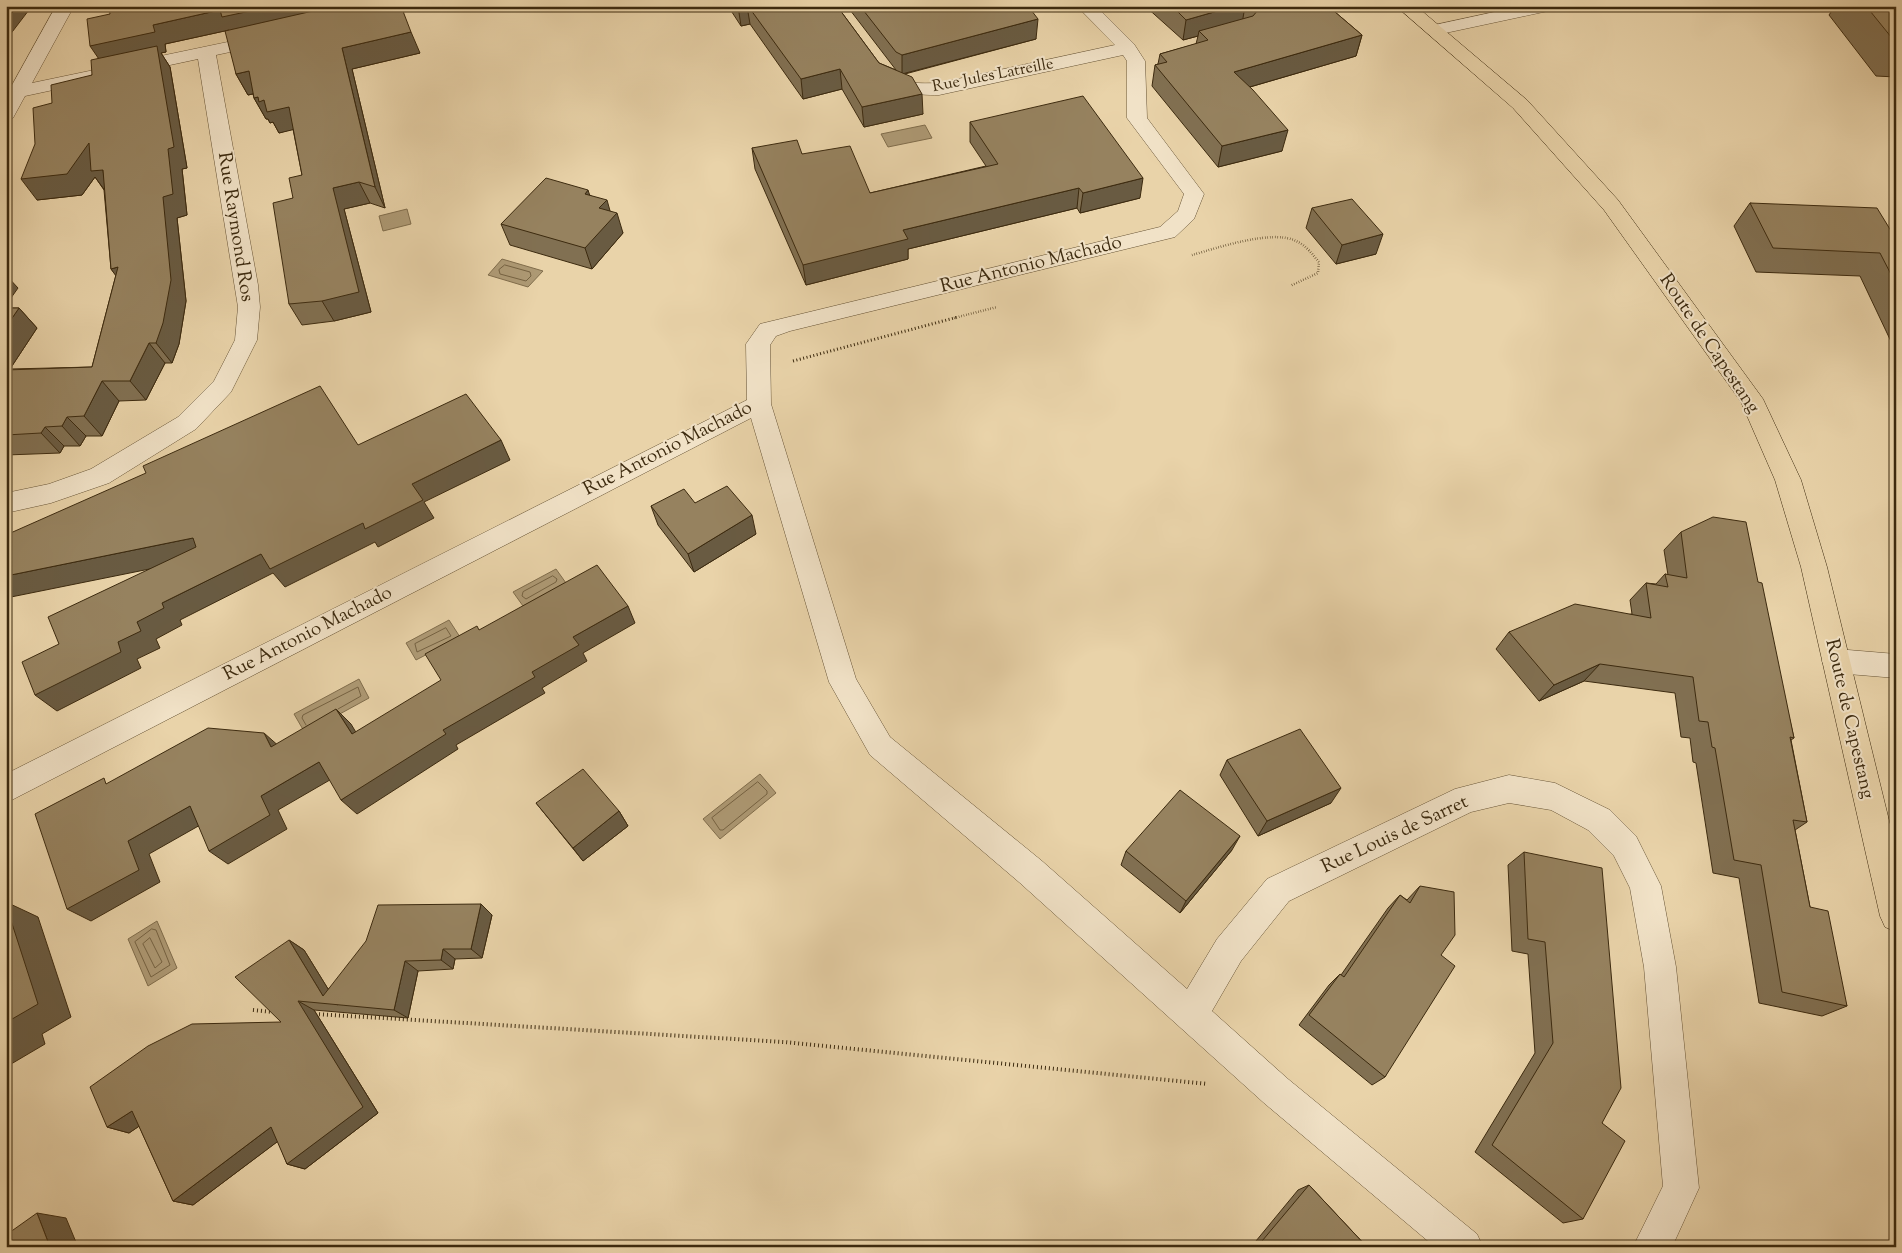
<svg xmlns="http://www.w3.org/2000/svg" width="1902" height="1253" font-family="'Sorts Mill Goudy',serif">
<rect width="100%" height="100%" fill="#e9d3a9"/>
<filter id="stains"><feTurbulence type="fractalNoise" baseFrequency=".004" numOctaves="4"/><feColorMatrix values="0 0 0 0 .2 0 0 0 0 .09 0 0 0 0 .02 0 0 0 .5 -.17"/></filter>
<radialGradient id="worn" r=".72"><stop offset=".6" stop-color="#630" stop-opacity="0"/><stop offset="1" stop-color="#630" stop-opacity=".3"/></radialGradient>
<path fill="#ae9a75" stroke="#806d4c" d="M925,125L932,138L888,147L881,134Z
M407,209L411,224L383,231L379,216Z
M502,259L543,271L528,287L488,275Z
M556,569L566,583L523,606L513,592Z
M449,620L460,637L416,660L406,643Z
M359,679L369,698L305,733L294,714Z
M760,774L776,793L720,839L703,819Z
M157,921L177,968L148,986L128,939Z"/>
<g fill="none" stroke-linecap="round" stroke-linejoin="round">
<path stroke="#756242" stroke-width="1" d="M505,265L530,272L531,276L526,281L500,274L499,270Z
M553,576L557,579L556,582L526,599L522,596L523,592Z
M446,628L451,636L417,652L415,644Z
M306,725L302,718L303,715L358,687L361,696L338,709
M758,782L767,791V794L723,830H720L712,818Z
M152,929L156,930L170,965L151,977L135,942Z
M150,938L162,962L155,968L143,944Z"/>
<g stroke="#675436" stroke-width="1">
<path id="minor" d="M56,6H74L32,83L266,34L272,35L275,39L272,43L216,55L258,285L260,307L257,340L231,392L196,429L109,483L51,503L6,513V493L49,484L91,469L178,417L214,381L235,340L238,307L198,59L25,96L13,118L6,120V96Z
M384,6H415L412,10L366,21L360,20L357,16L360,12Z
M1077,6H1096L1134,44L1145,61L1147,118L1204,194L1194,219L1175,237L790,331L776,336L770,345L771,404L856,679L890,737L1042,861L1187,989L1217,939L1267,879L1455,789L1509,775L1555,783L1610,810L1636,836L1661,886L1676,967L1699,1188L1672,1247H1633L1663,1186L1644,967L1630,888L1614,856L1588,830L1551,810L1509,803L1471,812L1289,901L1241,961L1212,1011L1288,1079L1477,1234L1483,1247H1435L1264,1103L1020,883L870,755L829,682L751,418L6,803V774L747,400L746,344L760,324L1160,227L1178,211L1184,194L1127,118V61L1123,55L939,95C916,95 891,94 877,73L879,69C894,65 898,78 911,82C920,84 930,83 939,83L1115,45Z
M1522,6H1557L1554,10L1548,11L1436,35L1430,34L1427,30L1430,26Z
M1836,649L1896,654V678L1836,673L1826,669L1822,661L1826,653Z"/>
</g>
<g stroke="#3c2a0f" stroke-width="1">
<path id="major" d="M1396,6H1416L1527,100L1618,200L1763,399L1801,480L1827,567L1896,849V932L1885,927L1880,916L1801,567L1775,480L1741,402L1604,210L1513,108Z"/>
</g>
<path stroke="#3c2a0f" stroke-width="2.5" stroke-dasharray="0.5 2" stroke-linecap="butt" d="M1192,255C1217,248 1272,229 1296,241C1306,245 1312,254 1319,262L1318,273L1290,286
M954,318L997,307"/>
<path stroke="#3c2a0f" stroke-width="3" stroke-dasharray="1 2.5" stroke-linecap="butt" d="M793,361L958,317"/>
<path stroke="#3c2a0f" stroke-width="4" stroke-dasharray="1 3" stroke-linecap="butt" d="M253,1010L273,1012
M315,1014L784,1042L1208,1084"/>
<use href="#minor" fill="#f1e2c7" fill-rule="evenodd"/>
<use href="#major" fill="#e9d3a9" fill-rule="evenodd"/>
</g>
<path fill="#817052" stroke="#3c2a0f" d="M728,6H837L879,63L896,70L847,6H1028L1036,39L905,74L923,114L864,127L842,89L803,99L750,24L741,26Z
M1145,6H1328L1362,35L1356,56L1250,87L1282,151L1218,167L1152,86L1155,65L1158,64L1160,54L1196,44L1198,36L1183,40Z
M1835,6H1896V77L1876,76L1829,15Z
M110,14L420,53L352,69L385,208L370,203L344,209L371,312L334,321L302,325L289,304L293,198L302,175L293,129L279,133L273,122L270,123L268,119H266L254,98L253,94L248,95L236,74L229,30L165,44L166,52L161,53L170,67L187,168L182,169L187,215L177,218L186,301L179,344L172,363H165L146,400L119,401L102,436H86L80,446H64L60,453L6,455V308H19L37,328L10,369L92,367L116,275L111,269L104,190L95,177L82,195L37,200L52,103L92,75L98,59Z
M970,122L1140,198L1080,213L1077,208L908,249V259L806,285L755,169L752,148L802,154L870,193L986,166L970,142Z
M590,195L610,211L623,233L592,269L510,245L501,224Z
M1750,203L1896,239V352L1860,276L1756,272L1734,226Z
M1312,208L1376,254L1336,264L1306,228Z
M695,503L756,534L694,572L658,525L651,506Z
M1681,532L1758,582L1794,738L1791,740L1807,822L1795,830L1810,907L1847,1006L1822,1016L1759,1003L1739,878L1713,873L1696,763L1693,762L1690,738L1681,737L1675,693L1584,681L1539,701L1496,649L1509,632L1632,614L1630,600L1646,583L1656,584L1665,574L1668,575L1664,550Z
M1227,760L1331,803L1258,836L1220,775Z
M536,803L619,811L628,826L583,861Z
M1232,850L1180,913L1121,865L1126,851Z
M1524,852L1602,1123L1583,1219L1563,1223L1475,1152L1535,1053L1528,954L1512,951L1508,865Z
M1420,886L1441,955L1385,1077L1372,1085L1299,1025L1329,985L1340,974L1341,975L1388,908L1400,895L1407,900Z
M481,904L492,915L482,958L455,959L453,969L418,971L408,1018L314,1010L378,1113L305,1169L287,1164L278,1141L193,1205L173,1201L139,1126L129,1133L107,1127L281,1022L289,940L304,950L328,989Z
M1309,1185L1367,1247H1251L1298,1190Z"/>
<path fill="#695b42" stroke="#3c2a0f" d="M6,6H32L6,40Z
M274,6H372L233,37L229,30L165,44L166,52L161,53L170,67L187,168L182,169L187,215L177,218L186,301L179,344L172,363L156,343L103,65L90,46L153,25L220,10Z
M738,6H747L750,24L741,26Z
M1235,6H1245L1242,24L1199,31L1198,36L1183,40L1186,20Z
M1038,19L1036,39L902,74V55Z
M411,32L420,53L352,69L385,208L375,187L342,48Z
M1362,35L1356,56L1229,93L1234,72Z
M840,69L842,89L803,99L801,79Z
M249,71L260,92L248,95L236,74Z
M922,94L923,114L864,127L862,107Z
M258,97L264,100L289,107L300,128L279,133L273,122L270,123L268,119H266L254,98Z
M1288,130L1282,151L1218,167L1222,146Z
M89,143L103,170L106,192L95,177L82,195L37,200L21,179Z
M1143,178L1140,198L1080,213L1083,193Z
M359,182L370,203L344,209L371,312L334,321L322,301L333,188Z
M1079,188L1077,208L908,249V259L806,285L803,265L903,230Z
M588,190L595,211L585,194Z
M607,200L612,218L617,213L623,233L592,269L585,248L599,208Z
M1383,234L1376,254L1336,264L1342,245Z
M118,267L126,290L111,269Z
M6,275L18,288L6,305Z
M19,308L37,328L6,375V327Z
M149,343L165,363L146,400L130,381Z
M102,381L119,401L102,436L84,416Z
M67,417L86,436L80,446L62,426Z
M45,427L64,446L60,453L41,433Z
M501,440L510,460L424,502L434,518L378,547L375,542L285,587L273,573L180,620L182,625L156,639L160,648L137,659L141,668L57,711L35,695L118,642L137,622L162,603L261,554L412,484Z
M752,515L756,534L694,572L688,554Z
M193,538L209,557L6,598V576Z
M628,606L635,623L583,653L587,661L542,688L545,693L456,745L458,749L357,814L341,800L443,730L532,672L573,637Z
M1600,664L1584,681L1539,701L1554,685Z
M336,709L351,724L366,749L352,734Z
M264,733L281,748L271,747Z
M319,762L335,777L278,810L287,829L228,864L209,851L261,796Z
M1341,788L1331,803L1258,836L1267,821Z
M190,806L209,820L149,854L160,882L91,921L67,909L128,841Z
M619,811L628,826L583,861L573,848Z
M1240,836L1232,850L1180,913L1186,901Z
M6,902L38,917L71,1017L42,1034L45,1044L6,1067L7,1022Z
M481,904L492,915L482,958L471,949Z
M289,940L304,950L338,1005L323,996Z
M443,949L455,959L453,969L441,960Z
M405,961L418,971L408,1018L394,1010Z
M298,1001L314,1010L378,1113L305,1169L287,1164Z
M132,1111L153,1117L129,1133L107,1127Z
M271,1127L289,1133L193,1205L173,1201Z
M37,1213L66,1218L78,1247H50Z"/>
<path fill="#96825f" stroke="#3c2a0f" d="M109,6H274L222,17L220,10L153,25L155,32L90,46L87,19L110,14Z
M335,6H401L411,32L342,48L375,187L359,182L333,188L359,292L322,301L289,304L273,203L293,198L289,178L302,175L289,107L267,112L264,100L259,102L258,97L254,98L249,71L236,74L225,31Z
M748,6H837L879,63L912,77L922,94L862,107L840,69L801,79Z
M860,6H1028L1038,19L902,55L896,52Z
M1172,6H1235L1186,20Z
M1255,6H1328L1362,35L1234,72L1253,90L1288,130L1222,146L1155,65L1167,62L1160,54L1208,40L1199,31L1253,16L1258,10Z
M1866,6H1896V43Z
M157,46L174,147L168,149L173,194L163,197L171,280L163,323L156,343H149L130,381H102L84,416L67,417L62,426L45,427L41,433L6,435V370L92,367L118,267L111,269L103,170L91,171L89,143L67,174L21,179L35,144L33,108L52,103L51,85L92,75L91,60Z
M1083,96L1143,178L1083,193L1079,188L903,230L908,239L803,265L752,148L797,140L802,154L850,146L870,193L998,164L970,122Z
M546,178L588,190L585,194L607,200L599,208L617,213L585,248L501,224Z
M1352,199L1383,234L1342,245L1312,208Z
M1750,203L1877,208L1896,239V284L1880,253L1773,248Z
M6,308H19L6,327Z
M320,386L358,445L466,394L501,440L412,484L423,500L365,529L363,523L270,569L261,554L162,603L164,608L137,622L141,631L118,642L121,652L35,695L22,662L59,644L48,617L196,547L193,538L6,576V535L146,473L143,466Z
M727,486L752,515L688,554L651,506L684,489L695,503Z
M1713,517L1746,522L1758,582L1762,583L1794,738L1790,737L1807,822L1793,820L1810,907L1828,911L1847,1006L1782,992L1761,865L1734,860L1715,748L1712,747L1708,722L1699,721L1693,677L1600,664L1554,685L1509,632L1575,604L1651,618L1646,583L1668,587L1665,574L1687,578L1681,532Z
M597,565L628,606L573,637L579,645L532,672L535,677L443,730L446,734L341,800L319,762L261,796L270,815L209,851L190,806L128,841L139,870L67,909L35,814L104,778L106,784L208,728L264,733L271,747L336,709L352,734L441,680L425,654L477,626L479,630Z
M1300,729L1341,788L1267,821L1227,760Z
M583,769L619,811L573,848L536,803Z
M1180,790L1240,836L1186,901L1126,851Z
M1524,852L1602,868L1621,1088L1602,1123L1625,1141L1583,1219L1492,1145L1553,1043L1545,942L1528,939Z
M1420,886L1454,892L1455,935L1441,955L1455,966L1385,1077L1309,1015L1340,974L1344,977L1400,895L1410,903Z
M481,904L471,949H443L441,960L405,961L394,1010L298,1001L363,1107L287,1164L271,1127L173,1201L132,1111L107,1127L90,1087L148,1046L192,1024L281,1022L235,977L289,940L323,996L366,941L378,905Z
M6,905L38,1004L7,1022L10,1032L6,1034Z
M1309,1185L1367,1247H1257Z
M37,1213L50,1247H6V1235Z"/>
<g text-anchor="middle" dominant-baseline="central" stroke-width="4" stroke-linejoin="round" paint-order="stroke">
<g font-size="16" fill="#3c2a0f" stroke="#f1e2c7">
<text transform="translate(993 76) rotate(-11)">Rue Jules Latreille</text>
</g>
<g font-size="19" fill="#3c2a0f" stroke="#f1e2c7">
<text transform="translate(235 227) rotate(81)">Rue Raymond Ros</text>
<text transform="translate(1031 265) rotate(-14)">Rue Antonio Machado</text>
<text transform="translate(1709 344) rotate(56)">Route de Capestang</text>
<text transform="translate(668 449) rotate(-27)">Rue Antonio Machado</text>
<text transform="translate(308 634) rotate(-27)">Rue Antonio Machado</text>
<text transform="translate(1849 719) rotate(77)">Route de Capestang</text>
<text transform="translate(1395 835) rotate(-25)">Rue Louis de Sarret</text>
</g>
</g>
<rect width="1902" height="1253" fill="none" stroke="#e9d3a9" stroke-width="25"/>
<rect x="8" y="8" width="1887" height="1238" fill="none" stroke="#3c2a0f" stroke-width="2.5"/>
<rect x="12" y="12" width="1877" height="1228" fill="none" stroke="#3c2a0f"/>
<rect width="100%" height="100%" filter="url(#stains)"/>
<rect width="100%" height="100%" fill="url(#worn)"/>
</svg>
